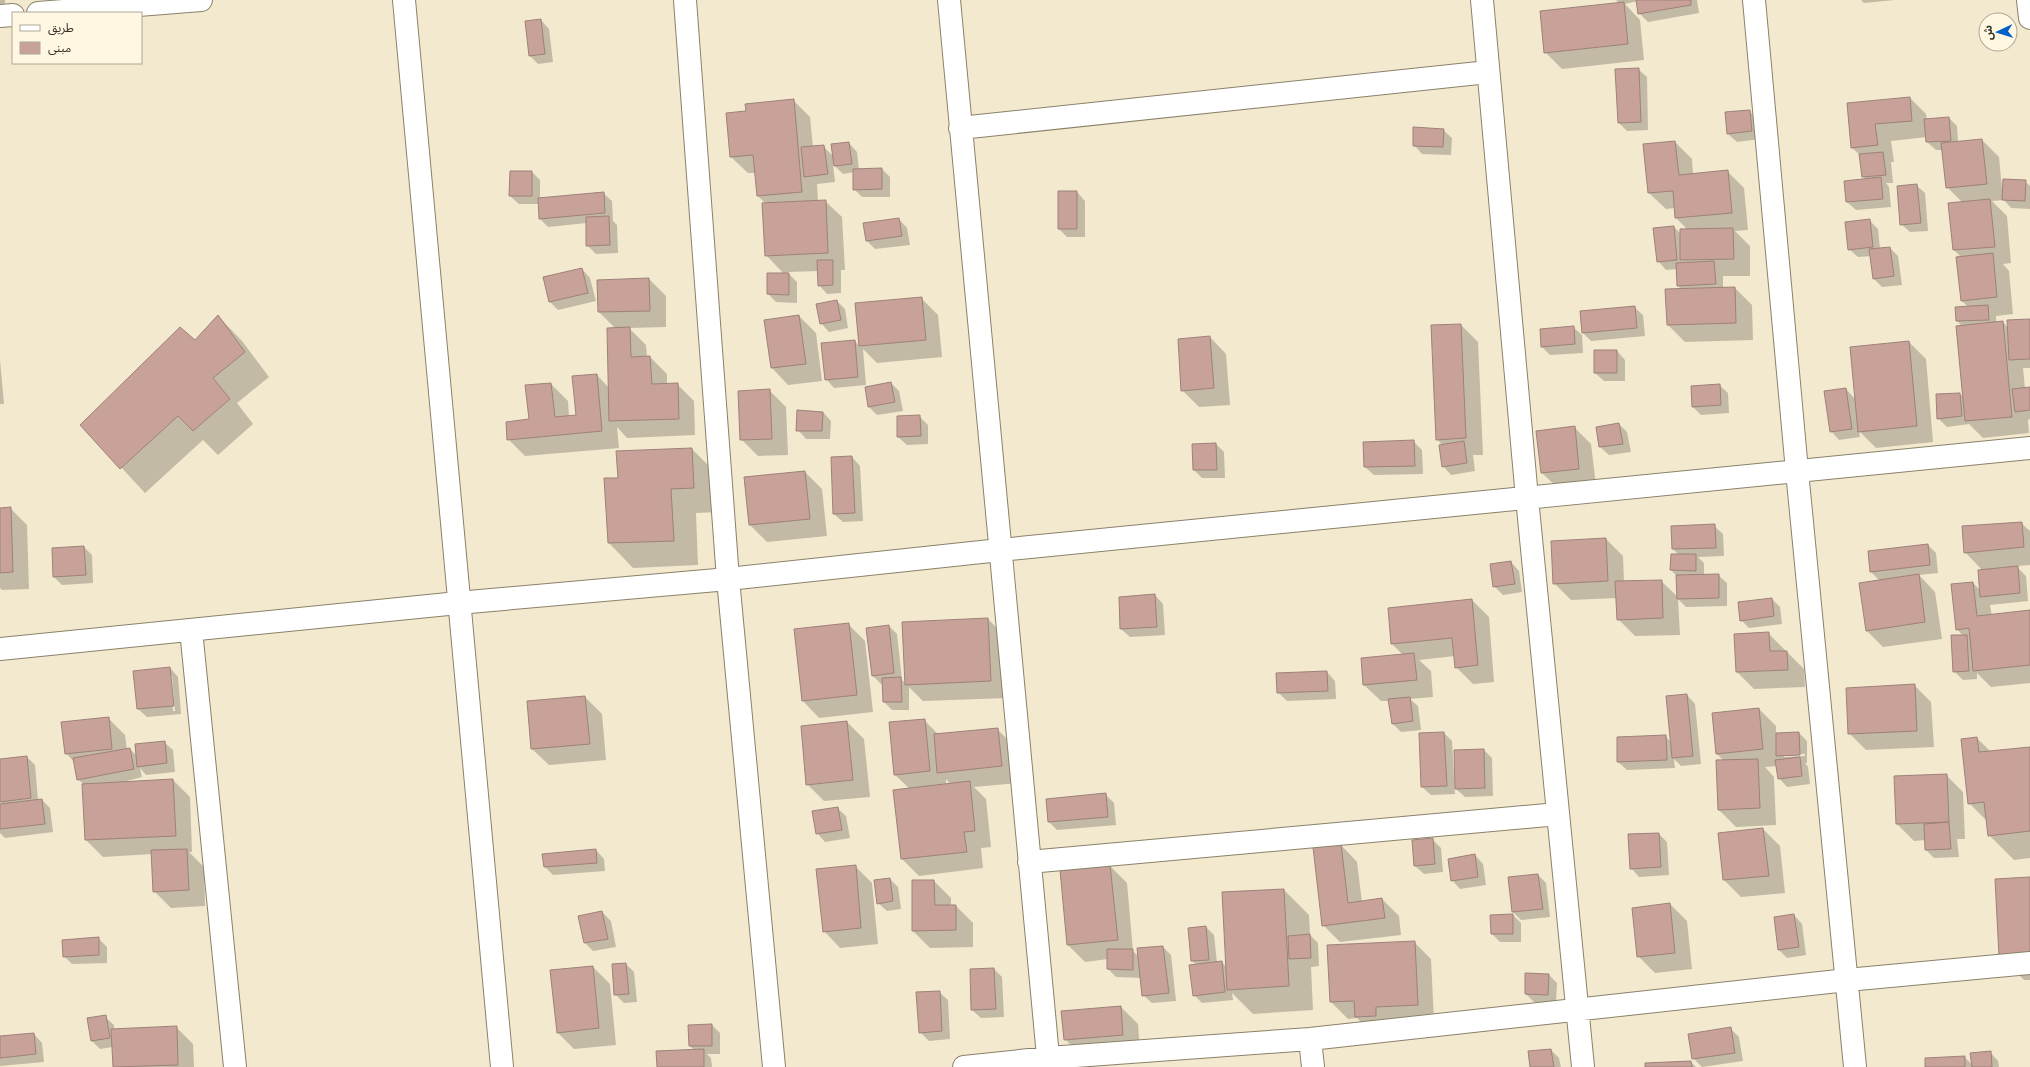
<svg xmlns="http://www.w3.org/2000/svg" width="2030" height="1067" font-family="'Varela Round','Noto Sans Arabic',sans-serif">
<rect width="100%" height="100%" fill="#f3e9cf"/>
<path fill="#0003" fill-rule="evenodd" d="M0,0H5V8H0Z
M1616,0H1697L1699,13L1648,22L1639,13L1638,1L1625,4L1640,20L1644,60L1562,69L1545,52L1619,3Z
M1861,0H1895L1864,3Z
M541,20L549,29L553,62L538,64L530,56Z
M1638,69L1647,77L1648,130L1627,131L1619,123Z
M1910,98L1926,114L1927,120L1949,118L1957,126L1958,142L1982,140L1999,157L2002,189L2025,181L2030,186V209L2011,208L2004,200L1992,201L2007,216L2011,263L2003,264L2009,271L2013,314L1996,316V323L2003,322L2008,328L2030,320V368H2023L2025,389L2030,388V419L2028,420L2029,433L1983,438L1969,424L1947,427L1938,418L1960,394L1964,398L1962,326L1957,321L1968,307L1962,301L1961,257L1954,250L1962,202L1947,187L1943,150H1936L1927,142V137L1891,141L1894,162H1891L1893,183H1886L1889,187L1891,207L1856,210L1847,202L1866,180L1863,176L1860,155L1852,148L1848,104Z
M793,100L810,117L813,147L823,146L833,156L849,143L857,152L859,170L882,169L890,177V197H862L854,189V172L843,174L833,164L835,182L817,184L818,201H825L842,217L845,270H841V293L827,294L819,285V271L787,272L797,282V303L776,302L768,294L784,274L766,255V204L758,196L756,173H748L731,157L747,112Z
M1749,111L1758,119L1760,139L1737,142L1728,134Z
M1443,130L1452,138L1451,155L1422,154L1414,145Z
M1675,142L1692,159L1693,174L1727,171L1744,188L1748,230L1735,231L1750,246V276H1723V288H1735L1752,305L1753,340L1685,342L1668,325L1682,290L1678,286L1677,269L1666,270L1658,261L1674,227L1681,234L1688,230L1676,218L1675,208L1666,209L1649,193Z
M532,172L540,180V198L603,193L612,201L613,221L617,225L618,253L596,254L587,245V223L548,227L540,219L539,204H519L510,196Z
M1916,185L1925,193L1928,231L1910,232L1901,224Z
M1077,192L1085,201V237H1067L1059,229Z
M899,219L907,228L910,245L875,249L867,241Z
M1869,220L1878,229L1880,249L1890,248L1898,256L1902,285L1882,287L1874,279L1871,256L1858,257L1849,249Z
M582,269L590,278L596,301L558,310L549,301Z
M649,279L666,296V327L629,328L646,345L647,358L650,357L667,374V385L677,384L694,401L695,435L627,438L617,427L619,448L525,456L508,439L530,420L551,384L568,401L569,417L577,416L597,375L609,388L616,329L599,312Z
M921,298L938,315L942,357L877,363L863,349L866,385L834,388L826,379L855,341L860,347L856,304Z
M837,301L845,309L848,328L829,332L821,323Z
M1634,307L1643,315L1645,336L1591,341L1583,333Z
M218,316L242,341L269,377L237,403L253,424L218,455L203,440L145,493L82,425L195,341Z
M799,316L816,333L822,381L788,385L772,368Z
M1461,325L1478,342L1483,455H1473L1475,471L1451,475L1443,466V446L1437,439Z
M1573,327L1582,335L1583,353L1550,355L1542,347L1541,330Z
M1210,337L1226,354L1230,405L1199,407L1182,390Z
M1909,342L1926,359L1933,442L1876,448L1859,431L1860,437L1839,440L1831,431L1846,389L1856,400Z
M1617,351L1625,360V381H1604L1595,373Z
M0,360L4,404H0Z
M891,383L899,391L903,411L877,415L869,407Z
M1719,385L1728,393L1729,413L1701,415L1693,407L1692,387Z
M769,390L786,407L788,455L758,456L741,439Z
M823,412L831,421L830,439H806L798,430Z
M919,416L928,425V444L907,445L898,437Z
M1619,424L1627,432L1631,452L1609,455L1600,447L1597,428Z
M1574,427L1591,444L1596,485L1559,489L1542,473Z
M1413,441L1422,450L1423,474L1374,475L1365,467L1364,443Z
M1216,444L1224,452L1225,478H1202L1194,470Z
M692,449L716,473L718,512L696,513L698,565L633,568L609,543L606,479H619Z
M852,457L860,466L863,521L843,522L834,514Z
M805,472L822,489L827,536L767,542L750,525L745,478Z
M10,508L27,525L29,589L2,590L0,588V509Z
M2021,523L2030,531V565L2016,566L2026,576L2028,601L1990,605L1992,616L2030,611V683L1991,687L1977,673V679L1963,680L1954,671L1963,636L1957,629L1973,583L1981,591L1983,571L1965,552Z
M1714,526L1723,534L1724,556L1698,557L1704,563V575H1718L1727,583V606L1686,607L1678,599L1680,635L1635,636L1618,619L1617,598L1571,600L1554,583L1606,539L1623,556L1624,582L1661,581L1678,597L1677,576L1671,570L1679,555L1673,549L1672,527Z
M1928,545L1936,553L1938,573L1919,575L1935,592L1942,639L1883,647L1866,630L1880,581L1871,572Z
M84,547L92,555L93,583L62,585L54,577Z
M1511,562L1519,571L1522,592L1503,595L1494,586Z
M1155,595L1163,604L1165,635L1130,637L1121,629Z
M1772,599L1780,607L1782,624L1749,628L1741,620Z
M1472,600L1489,617L1494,682L1473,684L1456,667L1455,656L1419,660L1431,671L1433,697L1410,699L1418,706L1421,730L1401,732L1393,724L1389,701H1381L1364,685L1403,655L1392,644Z
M988,619L1005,636L1007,698L923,701L909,687V710H892L884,702V684H881L873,676L889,626L897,634L902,680L906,684Z
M848,624L865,641L873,712L819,718L803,701Z
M1768,633L1804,669L1805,687L1754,689L1737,672Z
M170,668L178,677L181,714L147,717L138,709L135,672ZM170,676H172L175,711H173Z
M1327,672L1335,681L1336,699L1287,701L1278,692Z
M1914,685L1931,702L1934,747L1866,750L1849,733Z
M1687,695L1695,704L1701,764L1681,766L1674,759L1675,768L1627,770L1618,762L1665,736L1671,742Z
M585,697L602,714L606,760L549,765L532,749Z
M1759,709L1776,726V734L1799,733L1807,741V763H1805L1808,767L1810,784L1787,787L1779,778L1777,766L1765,767L1774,777L1776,825L1736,827L1719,810L1724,761L1717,754ZM1805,754V756L1784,757V755Z
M108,718L125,735L127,750L130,749L137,756L164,742L173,750L175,772L146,775L140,768L142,777L118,783L173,780L190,797L192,852H189L204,867L205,906L171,908L154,891L153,854L103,857L86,840L83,784L78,779L75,763L66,753Z
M924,720L939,735L997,729L1014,746L1018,783L974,787L986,799L991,847L981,848L983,868L919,876L902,859L910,789L895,775ZM946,779L951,785H946Z
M847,722L864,739L870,797L824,801L807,784Z
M1444,733L1452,741L1455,794L1431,795L1422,787L1420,734Z
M1977,738L1991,752L2030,748V858L2014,860L1989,835L1988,822L1969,803Z
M1484,750L1492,758L1493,796L1465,797L1456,789Z
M27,757L35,765L38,800H42L50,808L53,832L5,838L0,833V805L3,804L0,802V760Z
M1946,775L1963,792L1965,839H1957L1959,857L1934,858L1926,850V840L1914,841L1897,824Z
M1105,794L1114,803L1116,825L1057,830L1049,822Z
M837,808L846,816L850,838L825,842L817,833Z
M1763,829L1780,846L1785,893L1741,897L1724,880Z
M1659,834L1667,842L1669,875L1639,877L1631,868Z
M1432,839L1441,848L1443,872L1424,874L1415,866Z
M1341,845L1357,862L1362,902L1382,899L1399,916L1401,935L1340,942L1323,925Z
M596,850L604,859L605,871L553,875L545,867Z
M1475,855L1483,864L1486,885L1460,889L1452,880Z
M855,866L872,883L878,944L840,948L824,931Z
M1110,866L1127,883L1133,951L1139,957L1138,949L1163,947L1171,955L1176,1001L1152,1003L1143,995L1142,978L1116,977L1108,969V959L1085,962L1068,945Z
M1538,875L1546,883L1550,917L1521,920L1513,912L1509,878Z
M2030,878V980H2024L2000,956Z
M890,879L898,887L901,909L887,911L878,903L875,881Z
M934,881L951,898V906H956L973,923V947L930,948L913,931Z
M1284,890L1309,915L1310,935L1318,943L1319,966L1311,967L1313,1010L1253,1014L1232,993L1233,1000L1202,1003L1194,995L1197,965L1192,961L1190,928L1206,927L1214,935L1217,963L1222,962L1227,968Z
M1670,904L1687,921L1692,969L1655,973L1638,956Z
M602,912L611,921L616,947L593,951L585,943Z
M1513,915L1521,923V942H1500L1492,934Z
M1794,915L1802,924L1806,955L1787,958L1779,950Z
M98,938L107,947V963L72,964L64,956Z
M1414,942L1431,959L1434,1021L1373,1034L1357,1018L1348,1019L1331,1002Z
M626,964L634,972L637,1002L624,1003L615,994Z
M593,967L610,984L616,1045L574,1049L558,1033Z
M994,969L1002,977L1004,1017L981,1018L972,1010L971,970Z
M1549,975L1557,983L1556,1003L1534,1002L1526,994Z
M939,992L948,1000L950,1039L929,1041L920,1032Z
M1121,1007L1138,1024L1140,1052L1082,1056L1065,1039Z
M105,1017L114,1025V1030L176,1027L193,1044L194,1067H114L113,1047L100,1049L92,1041Z
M712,1025L720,1033V1054H707L711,1058L712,1067H658L694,1050L690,1046Z
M1730,1028L1739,1037L1743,1061L1702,1067L1693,1058Z
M34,1034L42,1043L44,1062L0,1066V1037Z
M1551,1050L1559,1058L1561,1067H1531Z
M1990,1052L1998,1061L1999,1067H1926L1964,1057L1973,1065Z
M1691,1062L1696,1067H1646Z"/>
<path fill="#c8a298" stroke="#9e817a" d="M1636,0H1691V5L1638,14Z
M1624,2L1628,44L1544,53L1540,11Z
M541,19L545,54L529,56L525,21Z
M1639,68L1641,122L1618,123L1615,69Z
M1910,97L1912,121L1875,124L1878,145L1851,148L1847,103Z
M794,99L802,192L757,196L753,155L730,157L726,113L746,111L745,104Z
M1750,110L1752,131L1727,134L1725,112Z
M1949,117L1951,141L1926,142L1924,119Z
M1413,127L1444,129L1443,147L1413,146Z
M1982,139L1987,184L1946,188L1941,143Z
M1675,141L1679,175L1728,170L1732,213L1675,218L1673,191L1648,193L1643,144Z
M849,142L852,164L834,166L831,144Z
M824,145L828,174L804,177L801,147Z
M1883,152L1886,175L1862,177L1859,154Z
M882,168V189L853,190V169Z
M510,171H532V196H509Z
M1881,177L1883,199L1846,202L1844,181Z
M2003,179L2026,180L2025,201L2002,200Z
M1917,184L1921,223L1900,225L1897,186Z
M1058,191H1077V229H1058Z
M604,192L605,213L539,219L538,198Z
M1990,199L1995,247L1953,250L1948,203Z
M826,200L828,253L765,256L762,203Z
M609,216L610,245L586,246V217Z
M899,218L902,236L866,241L863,223Z
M1870,219L1873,247L1848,250L1845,222Z
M1674,226L1677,260L1657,262L1653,228Z
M1733,228L1734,259L1680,260V229Z
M1890,247L1894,276L1873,279L1869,249Z
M1993,253L1997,297L1961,301L1956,257Z
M817,260H833V285L818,286Z
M1714,261L1716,284L1677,286L1676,263Z
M582,268L588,293L549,302L543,277Z
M767,273H789V295L767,294Z
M649,278L650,311L598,312L597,280Z
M1735,287L1736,323L1667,325L1665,289Z
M922,297L926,340L859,346L855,303Z
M837,300L841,320L820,324L816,304Z
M1988,305L1989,320L1956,321L1955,307Z
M1635,306L1637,328L1582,333L1580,311Z
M218,315L245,352L213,378L230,399L193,431L178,416L120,469L80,425L180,327L195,340Z
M799,315L806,364L771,368L764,320Z
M2030,319V359L2009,360L2007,320Z
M2003,321L2012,417L1965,421L1956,326Z
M1461,324L1466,438L1436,440L1431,325Z
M1574,326L1575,344L1541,347L1540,329Z
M630,327L631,357L650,356L652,384L678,383L679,419L609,421L607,328Z
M1210,336L1214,388L1181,391L1178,339Z
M855,340L858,377L825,380L821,343Z
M1909,341L1917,426L1858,432L1850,347Z
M1594,350H1617V373H1594Z
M597,374L602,431L507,440L506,422L529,419L525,385L551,383L555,417L576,415L572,376Z
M891,382L895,402L868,407L865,387Z
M1720,384L1721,405L1692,407L1691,386Z
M2030,387V410L2015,412L2012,389Z
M1846,388L1852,429L1830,432L1824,391Z
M770,389L772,439L740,440L738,391Z
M1960,393L1962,416L1937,419L1936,394Z
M797,410L823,412L822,431H796Z
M920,415L921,436L897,437V416Z
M1619,423L1623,444L1599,447L1596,427Z
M1575,426L1579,469L1541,473L1536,431Z
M1414,440L1415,466L1364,467L1363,442Z
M1464,441L1467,463L1442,467L1439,445Z
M1216,443L1217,470H1193L1192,444Z
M692,448L694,488L671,489L674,541L608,543L604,478H618L616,451Z
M852,456L855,513L833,514L831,457Z
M805,471L810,519L749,525L744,477Z
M11,507L13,572L0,573V508Z
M2022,522L2024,547L1964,553L1962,526Z
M1715,524L1716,548L1672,549L1671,526Z
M1606,538L1608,581L1553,584L1551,541Z
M1928,544L1930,565L1870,572L1868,551Z
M84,546L86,575L53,577L52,548Z
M1671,554H1696V571L1670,570Z
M1511,561L1515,584L1493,587L1490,564Z
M2018,566L2020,593L1980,597L1978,570Z
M1719,574V598L1677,599L1676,575Z
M1919,574L1925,622L1866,631L1859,583Z
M1662,580L1663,618L1617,620L1615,581Z
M1973,582L1977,616L2030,610V665L1973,671L1969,628L1956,630L1951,584Z
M1155,594L1157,627L1120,629L1119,597Z
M1772,598L1774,616L1740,621L1738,602Z
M1472,599L1478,665L1455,668L1452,638L1391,644L1388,608Z
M988,618L991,681L905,685L902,622Z
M849,623L857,695L802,701L794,629Z
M889,625L894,673L872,676L866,628Z
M1769,632L1770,651H1787L1788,670L1736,672L1734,634Z
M1951,635H1967L1969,671L1953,672Z
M1414,653L1417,680L1363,685L1361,658Z
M170,667L174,706L137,709L133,671Z
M1327,671L1328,691L1277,693L1276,673Z
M901,677L902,702H883L882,678Z
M1915,684L1917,731L1848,734L1846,688Z
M1687,694L1693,756L1672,758L1666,696Z
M585,696L590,744L531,749L527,701Z
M1410,697L1413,721L1392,724L1388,699Z
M1759,708L1763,749L1716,754L1712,713Z
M109,717L112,749L65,754L61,722Z
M925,719L930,771L894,775L889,722Z
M847,721L853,780L806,785L801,726Z
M998,728L1002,766L937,773L934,734Z
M1444,732L1447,786L1421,787L1419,733Z
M1799,732L1800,755L1776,756V733Z
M1666,735L1667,760L1617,762V737Z
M1977,737L1979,752L2030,747V831L1988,836L1984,802L1968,804L1961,739Z
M165,741L167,763L137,767L135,744Z
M130,748L134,769L77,780L73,758Z
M1484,749L1485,788L1455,789L1454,750Z
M27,756L31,798L0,802V759Z
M1800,757L1802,776L1778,779L1775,760Z
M1758,759L1760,808L1718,810L1716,760Z
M1947,774L1949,822L1896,824L1894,776Z
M173,779L176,836L85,840L82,784Z
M970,781L975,831L964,832L967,852L901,859L893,790Z
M1106,793L1108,817L1048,822L1046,799Z
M42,799L45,824L0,829V804Z
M838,807L842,830L816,834L812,811Z
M1949,822L1951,849L1925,850L1924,824Z
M1763,828L1769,876L1723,880L1718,833Z
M1659,833L1661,867L1630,869L1628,834Z
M1433,838L1435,864L1414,866L1412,840Z
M1341,844L1348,903L1382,898L1385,918L1322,926L1313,847Z
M187,849L189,890L153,892L151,850Z
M596,849L597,863L544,867L542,854Z
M1475,854L1478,877L1451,881L1448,859Z
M856,865L861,928L823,932L816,869Z
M1110,865L1118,940L1067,945L1060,870Z
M1538,874L1543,909L1512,912L1508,877Z
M2030,877V954L1999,956L1995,879Z
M890,878L893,901L877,904L874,880Z
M912,880H934L935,905H956V930L912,931Z
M1284,889L1289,986L1227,990L1222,892Z
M1670,903L1675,953L1637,957L1632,908Z
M602,911L608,939L584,943L578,916Z
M1513,914V934H1491L1490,915Z
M1794,914L1799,947L1778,950L1774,917Z
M1206,926L1209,960L1191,961L1188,928Z
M1310,934L1311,958L1289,959L1288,936Z
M99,937V955L63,957L62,940Z
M1415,941L1418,1005L1376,1007V1016L1355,1017L1354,1001L1330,1002L1327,945Z
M1163,946L1169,993L1142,996L1137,948Z
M1107,949H1133V970L1107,969Z
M1222,961L1225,992L1193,996L1189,965Z
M626,963L629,994L614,995L612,964Z
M593,966L599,1028L557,1033L550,970Z
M994,968L996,1009L971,1010L970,969Z
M1525,973L1549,974L1548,995L1525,994Z
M940,991L942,1031L919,1033L916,992Z
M1121,1006L1123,1035L1064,1040L1061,1011Z
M106,1015L110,1038L91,1041L87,1018Z
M712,1024V1046H689L688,1025Z
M177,1026L178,1065L113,1067L111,1029Z
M1731,1027L1735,1053L1692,1059L1688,1034Z
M34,1033L36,1054L0,1058V1036Z
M704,1049V1067H657L656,1051Z
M1551,1049L1554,1067H1530L1528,1051Z
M1991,1051L1992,1067H1972L1970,1053Z
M1965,1056V1067H1925V1058Z
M1691,1061L1692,1067H1645V1063Z"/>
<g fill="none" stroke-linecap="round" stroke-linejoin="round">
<g stroke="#8a8169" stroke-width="24">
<path id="street" d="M404,0L502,1067
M685,0L728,579L774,1067
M949,0L1049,1067
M1482,0L1527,498L1583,1067
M1754,0L1797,471L1855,1067
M2028,0L2030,18
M38,13L201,0
M0,16L13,15
M960,128L1488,72
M191,630L235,1067
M0,649L458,603L728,579L1000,550L2030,448
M1029,862L1558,814
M1310,1039L1313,1067
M964,1067L1048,1058L1310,1039L1847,980L2030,963"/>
</g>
<use href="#street" stroke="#fff" stroke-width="22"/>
</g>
<rect x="12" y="12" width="130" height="52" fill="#fff7e1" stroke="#ada796"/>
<rect x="20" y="25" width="20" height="6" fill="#ffffff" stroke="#ada796"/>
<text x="48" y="32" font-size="12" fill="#332f25">طريق</text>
<rect x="20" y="42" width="20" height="12" fill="#c8a298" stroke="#ada796"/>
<text x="48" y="52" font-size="12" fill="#332f25">مبنى</text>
<g transform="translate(1998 32) rotate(266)"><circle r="19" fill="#fff7e1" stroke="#ada796"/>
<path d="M0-3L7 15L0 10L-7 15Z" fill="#025fc8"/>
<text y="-6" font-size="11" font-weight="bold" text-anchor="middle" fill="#332f25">ش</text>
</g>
</svg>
